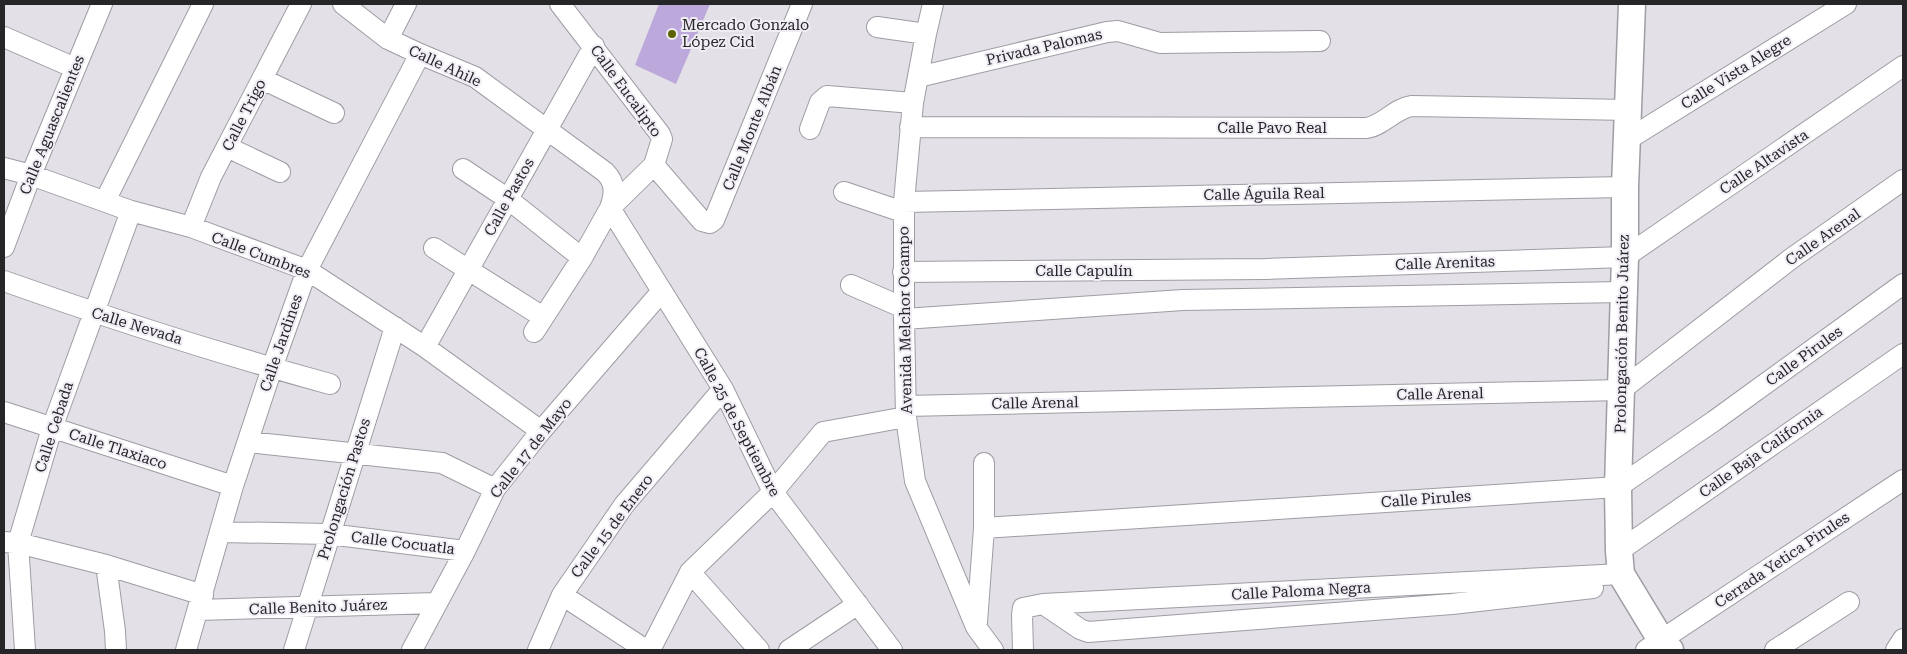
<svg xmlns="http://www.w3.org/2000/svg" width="1907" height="654" font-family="'Roboto Serif',serif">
<rect width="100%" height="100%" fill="#e3e0e7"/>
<path fill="#bca8db" d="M659,4H710L676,84L635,65Z"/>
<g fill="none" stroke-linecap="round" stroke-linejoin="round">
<g stroke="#9f9ca3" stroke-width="22">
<path id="minor" d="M343,4L388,39L420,54L475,77L605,172C616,183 615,194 610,208
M933,4L926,34L913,103L904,202V319L906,417L915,481L976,627L993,650
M877,27L926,34
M4,37L75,68
M388,39L406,4
M918,77L1107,32L1118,31L1160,43L1320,41
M262,79L334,113
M910,127L1367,128C1384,125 1395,108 1412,106L1628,110
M810,129L820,102L827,96L913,103
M1627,140L1846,4
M227,147L280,172
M654,165L702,221L710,223L714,220L802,4
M4,168L31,175L131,211L191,227L307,270L425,347L541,431
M463,169L508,199L582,258
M844,192L903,212
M105,201L203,4
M904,202L1625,187
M610,208L723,389L773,492L892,650
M191,227L211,177L301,4
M4,247L31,175L102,4
M434,248L543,317
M903,272L1266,269L1625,257L1903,66
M4,281C111,319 220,354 330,384
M851,285L904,308
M904,319L1183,300L1622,292
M534,332L582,258L610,208L654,165L662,139L660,134L560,4
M425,347L594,46
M906,406L1621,390L1792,258L1903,180
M4,412L233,486
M248,442L442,463L495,489
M984,528L1618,487L1714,421L1903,284
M221,532L329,534L465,551
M4,542L18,543L106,565L203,595
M1619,551L1903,354
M106,565L115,631L116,650
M690,572L759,650
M562,595L646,650
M1043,604L1080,629L1088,632L1452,604L1593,588
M198,610L437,603
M977,622L984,528V463
M25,650L18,543L52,428L131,211
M186,650L233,486L272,368L307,270L420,54
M294,650L395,327
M412,650L465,551L495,489L541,431L662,291
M538,650L562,595L624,505L723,389
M650,650L690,572L773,492L823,432L906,417
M789,650L858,604
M1023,650L1022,615L1023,608L1043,604L1621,574
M1646,650L1903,480
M1775,650L1849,602
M1896,650L1903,639"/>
</g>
<g stroke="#9f9ca3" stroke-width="29">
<path id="major" d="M1632,4L1625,187V257L1618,487L1619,551L1621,574L1661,640L1670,650"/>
</g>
<use href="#minor" stroke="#fff" stroke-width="20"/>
<use href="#major" stroke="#fff" stroke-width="26"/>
</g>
<circle fill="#5c6200" stroke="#f0edf5" stroke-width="2" cx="672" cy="34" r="5"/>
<g text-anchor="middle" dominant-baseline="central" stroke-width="4" stroke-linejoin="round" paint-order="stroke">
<g font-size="15" fill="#262528" stroke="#f0edf5" text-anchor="start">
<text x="682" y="25">Mercado Gonzalo<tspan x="682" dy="17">López Cid</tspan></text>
</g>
<g font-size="15" fill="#262528" stroke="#f0edf5">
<text transform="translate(1044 47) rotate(-13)">Privada Palomas</text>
<text transform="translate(445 66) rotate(25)">Calle Ahile</text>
<text transform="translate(1736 72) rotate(-32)">Calle Vista Alegre</text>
<text transform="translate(626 91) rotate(54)">Calle Eucalipto</text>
<text transform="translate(244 115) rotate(-63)">Calle Trigo</text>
<text transform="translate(52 125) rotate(-68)">Calle Aguascalientes</text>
<text transform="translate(752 128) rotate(-68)">Calle Monte Albán</text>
<text x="1272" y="128">Calle Pavo Real</text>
<text transform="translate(1764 162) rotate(-34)">Calle Altavista</text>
<text transform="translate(1264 194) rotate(-1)">Calle Águila Real</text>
<text transform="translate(509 197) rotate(-61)">Calle Pastos</text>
<text transform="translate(1823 237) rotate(-35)">Calle Arenal</text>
<text transform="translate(261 255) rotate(21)">Calle Cumbres</text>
<text transform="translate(1445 263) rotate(-2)">Calle Arenitas</text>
<text x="1084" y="271">Calle Capulín</text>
<text transform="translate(905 320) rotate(-91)">Avenida Melchor Ocampo</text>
<text transform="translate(137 326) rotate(17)">Calle Nevada</text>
<text transform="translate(1622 334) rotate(-89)">Prolongación Benito Juárez</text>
<text transform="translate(281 343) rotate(-71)">Calle Jardines</text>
<text transform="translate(1804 356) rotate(-36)">Calle Pirules</text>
<text transform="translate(1440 394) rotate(-1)">Calle Arenal</text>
<text transform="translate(1035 403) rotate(-1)">Calle Arenal</text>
<text transform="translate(737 422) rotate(62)">Calle 25 de Septiembre</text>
<text transform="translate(54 427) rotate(-72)">Calle Cebada</text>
<text transform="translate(531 448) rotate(-52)">Calle 17 de Mayo</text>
<text transform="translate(118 449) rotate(18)">Calle Tlaxiaco</text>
<text transform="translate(1761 452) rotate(-35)">Calle Baja California</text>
<text transform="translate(344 489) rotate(-73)">Prolongación Pastos</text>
<text transform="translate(1426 499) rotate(-4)">Calle Pirules</text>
<text transform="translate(612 526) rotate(-53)">Calle 15 de Enero</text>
<text transform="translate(403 543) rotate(7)">Calle Cocuatla</text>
<text transform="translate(1782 560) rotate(-34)">Cerrada Yetica Pirules</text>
<text transform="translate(1301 591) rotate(-3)">Calle Paloma Negra</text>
<text transform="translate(318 607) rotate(-2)">Calle Benito Juárez</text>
</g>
</g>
<rect width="1907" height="654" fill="none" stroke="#262528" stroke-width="10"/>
</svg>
